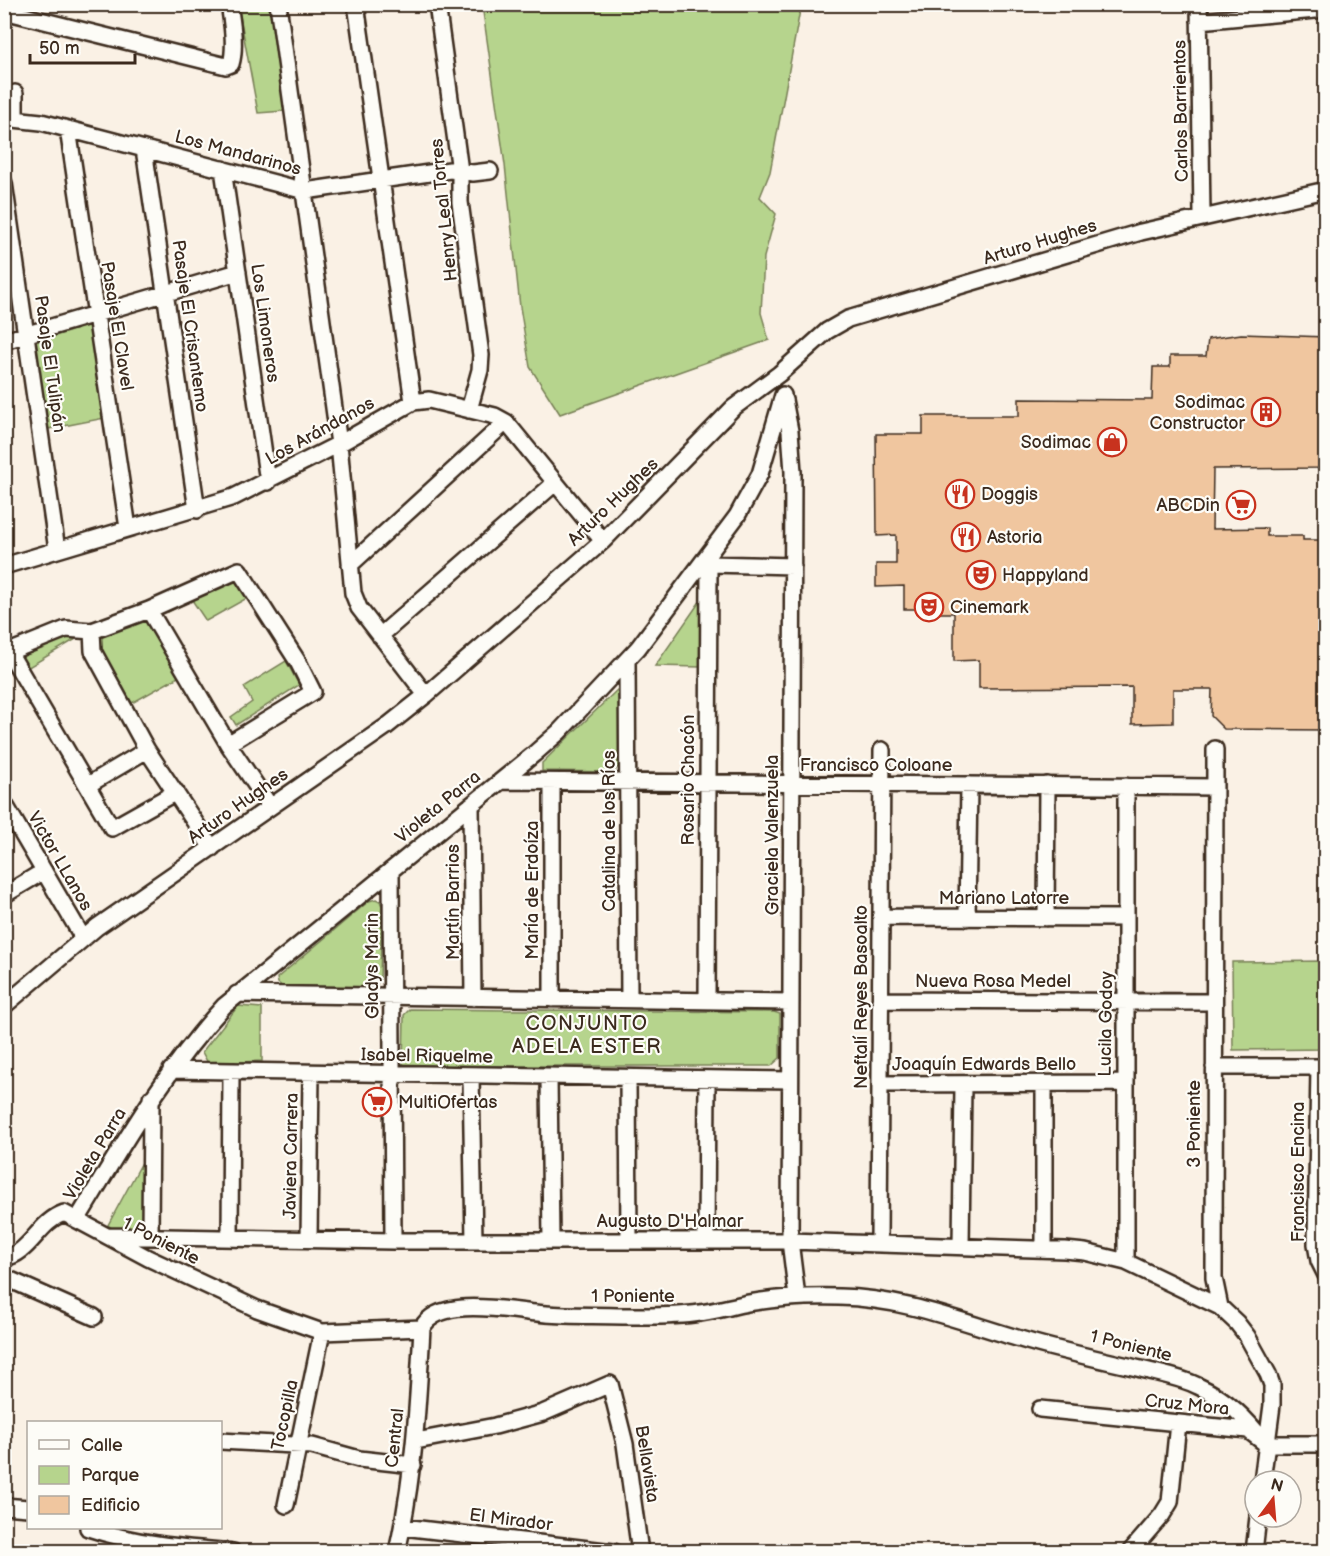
<svg xmlns="http://www.w3.org/2000/svg" width="1330" height="1556" font-family="'Balsamiq Sans',sans-serif">
<rect width="100%" height="100%" fill="#faf1e5"/>
<filter id="ink" filterUnits="userSpaceOnUse"><feTurbulence type="fractalNoise" baseFrequency=".0167" numOctaves="2"/><feDisplacementMap in="SourceGraphic" scale="12" xChannelSelector="R" yChannelSelector="G"/><feConvolveMatrix kernelMatrix="1 2 1 2 8 2 1 2 1" color-interpolation-filters="sRGB"/></filter>
<g filter="url(#ink)">
<path fill="#b6d48d" stroke="#787f56" stroke-width="1.5" d="M238,5H270L284,111L258,113Z
M482,5H801L770,172L760,197L776,214L764,257L761,313L769,340L560,414L530,367L520,307L505,165Z
M91,325L105,418L48,429L35,342Z
M237,574L249,597L206,621L192,600L168,612L157,603Z
M703,597L701,667L655,666Z
M143,616L150,622L180,676L132,703L95,650L100,629Z
M76,632V639L22,671L12,644Z
M286,661L299,685L236,725L231,717L252,702L244,687Z
M618,689L621,762L614,772L542,771V763Z
M376,899L380,901L382,906L380,979L377,984L373,987L282,986L278,983L277,978L369,901Z
M1325,961V1049L1233,1050L1232,962Z
M238,1006L262,1008V1061L243,1062L241,1064L208,1063L202,1052Z
M410,1009L774,1012L780,1014V1058L771,1066H478L477,1071L410,1073L403,1065L404,1015Z
M147,1153L144,1233L115,1230L108,1225Z"/>
<path fill="#f0c69f" stroke="#3b2a1e" stroke-width="1.5" d="M1241,334L1326,337V468L1213,469L1212,529L1267,528V536H1303V540H1326V730L1224,729L1211,716L1212,689H1173V723L1132,724V687L979,688V660L954,661V613H920V609H904V586L876,587V564H896V535L877,536L876,434H923V416H1019V399L1152,400L1153,367H1170V356H1206L1208,339Z"/>
<g fill="none" stroke-linecap="round" stroke-linejoin="round">
<g stroke="#3b2a1e" stroke-width="20">
<path id="minor" d="M278,4L339,444L353,593L359,608L426,695
M356,4L413,402
M437,4L460,171V202L481,355L480,370L469,410
M1199,4L1202,216
M4,11L226,66L231,64C236,47 232,22 229,4
M1199,21L1326,9
M4,118L41,122L305,191L450,170L473,173L490,171
M15,118V93
M68,129L128,528
M144,149L197,510
M223,169L268,482
M4,183L57,550
M4,341L238,272
M784,400L790,431L793,472L790,1241L797,1297
M704,561L709,564L707,1001
M709,564L793,566
M350,565L506,422
M4,566L234,497L339,444L413,402L429,400L495,416L506,422L603,541
M149,610L239,570L298,662L313,692L228,744
M92,631L66,629L9,652L112,828L176,792
M380,636L555,483
M627,661L629,1000
M1215,749L1214,1278L1220,1307L1237,1323L1247,1336L1268,1374L1272,1385V1405L1262,1481
M501,781L1215,787
M88,785L147,750
M4,803L83,938
M471,805L473,998
M212,848L147,750L93,651L92,631L149,610L228,744L270,806
M391,870L393,1241
M4,895L44,871
M881,917L1126,918
M967,918L969,785
M1046,918L1047,785
M237,994L791,1002
M552,999V782
M880,1000L1214,1002
M4,1006L97,927L387,726L426,695L603,541L733,408L779,374L827,331L848,319L1141,232L1326,190
M1214,1067H1326
M1319,1067L1316,1244L1319,1261L1326,1275
M171,1070L790,1080
M471,1076L474,1241
M549,1077L551,1241
M628,1078L629,1241
M880,1084L1124,1083
M1044,1084V1249
M77,1220C122,1146 165,1070 224,1006L534,754L559,732L638,648L737,516L760,474L783,395
M108,1236L393,1241H790L1065,1250L1085,1252L1126,1262L1220,1307
M150,1237L151,1098
M230,1238L231,1072
M309,1239L311,1074
M706,1241L707,1079
M879,1244L882,750
M961,1246L963,1084
M4,1258C30,1254 38,1222 64,1213L148,1258L257,1309L322,1332L422,1328
M1126,1262V786
M4,1277L94,1317
M1040,1409L1248,1430L1266,1444H1326
M220,1441L312,1446L359,1459L413,1465
M416,1441L495,1426L543,1413L610,1384L625,1444L640,1552
M286,1505L322,1332
M4,1506L28,1508
M403,1527L614,1552
M88,1528C136,1544 183,1548 233,1552
M397,1552C414,1478 418,1403 422,1328C439,1294 515,1312 546,1314C571,1316 597,1315 623,1316C649,1316 674,1317 700,1313C716,1311 732,1306 748,1303C778,1298 808,1296 839,1297C905,1298 964,1323 1027,1341C1065,1352 1103,1360 1141,1369C1160,1374 1180,1377 1198,1386C1227,1399 1247,1419 1266,1444
M1130,1552L1162,1515L1170,1502L1178,1423
M1254,1552L1258,1517"/>
</g>
<use href="#minor" stroke="#fdfcf7" stroke-width="15"/>
</g>
</g>
<defs>
<g id="building-ring" transform="scale(1.5)"><circle r="9.5" fill="#fdfcf7" stroke="#c8321e" stroke-width="1.5"/><path d="M-4-6H4V6H1V3H-1V6H-4ZM-2.5-4.3h1.7v1.8h-1.7ZM.8-4.3h1.7v1.8H.8ZM-2.5-1h1.7V.8h-1.7ZM.8-1h1.7V.8H.8Z" fill="#c8321e"/></g>
<g id="shop-ring" transform="scale(1.5)"><circle r="9.5" fill="#fdfcf7" stroke="#c8321e" stroke-width="1.5"/><path d="M-5-2.5h2.3a2.7 3.5 0 0 1 5.4 0H5L5.5 6h-11ZM-1.5-2.5h3a1.5 2.3 0 0 0-3 0Z" fill="#c8321e"/></g>
<g id="restaurant-ring" transform="scale(1.5)"><circle r="9.5" fill="#fdfcf7" stroke="#c8321e" stroke-width="1.5"/><path d="M-5-6h1v4h1v-4h1v4h1v-4h1v5L-1.5 .5V6h-2V.5L-5-1ZM5-6V6H3V1.5H1.5Q1.5-4 5-6Z" fill="#c8321e"/></g>
<g id="supermarket-ring" transform="scale(1.5)"><circle r="9.5" fill="#fdfcf7" stroke="#c8321e" stroke-width="1.5"/><path d="M-6-5.5h2.5l.6 2H6L4.5 2H-2.5L-4.4-4H-6ZM-1.5 3.2a1.3 1.3 0 1 0 .1 0ZM3 3.2a1.3 1.3 0 1 0 .1 0Z" fill="#c8321e"/></g>
<g id="theatre-ring" transform="scale(1.5)"><circle r="9.5" fill="#fdfcf7" stroke="#c8321e" stroke-width="1.5"/><path d="M-5-5.5Q0-4 5-5.5V0Q5 5 0 6Q-5 5-5 0ZM-3.3-2.5H-1v1.5H-3.3ZM1-2.5H3.3v1.5H1ZM-2.8 1Q0 5.5 2.8 1Z" fill="#c8321e"/></g>
</defs>
<g fill-rule="evenodd">
<use href="#building-ring" x="1266" y="412"/>
<use href="#shop-ring" x="1112" y="442"/>
<use href="#restaurant-ring" x="960" y="494"/>
<use href="#supermarket-ring" x="1241" y="505"/>
<use href="#restaurant-ring" x="966" y="537"/>
<use href="#theatre-ring" x="981" y="575"/>
<use href="#theatre-ring" x="929" y="607"/>
<use href="#supermarket-ring" x="377" y="1102"/>
</g>
<g text-anchor="middle" dominant-baseline="central" stroke-width="4.5" stroke-linejoin="round" paint-order="stroke">
<g font-size="18" fill="#3b2a1e" stroke="#fdfcf7">
<text transform="translate(1181 111) rotate(-91)">Carlos Barrientos</text>
<text transform="translate(238 153) rotate(15)">Los Mandarinos</text>
<text transform="translate(444 210) rotate(-96)">Henry Leal Torres</text>
<text transform="translate(1040 242) rotate(-17)">Arturo Hughes</text>
<text transform="translate(265 323) rotate(82)">Los Limoneros</text>
<text transform="translate(117 326) rotate(81)">Pasaje El Clavel</text>
<text transform="translate(190 326) rotate(82)">Pasaje El Crisantemo</text>
<text transform="translate(50 364) rotate(82)">Pasaje El Tulipán</text>
<text transform="translate(320 431) rotate(-29)">Los Arándanos</text>
<text transform="translate(613 502) rotate(-44)">Arturo Hughes</text>
<text x="876" y="765">Francisco Coloane</text>
<text transform="translate(688 780) rotate(-90)">Rosario Chacón</text>
<text transform="translate(238 806) rotate(-35)">Arturo Hughes</text>
<text transform="translate(438 807) rotate(-39)">Violeta Parra</text>
<text transform="translate(609 831) rotate(-90)">Catalina de los Ríos</text>
<text transform="translate(772 835) rotate(-90)">Graciela Valenzuela</text>
<text transform="translate(60 861) rotate(60)">Victor LLanos</text>
<text transform="translate(532 890) rotate(-90)">María de Erdoíza</text>
<text x="1004" y="898">Mariano Latorre</text>
<text transform="translate(453 902) rotate(-90)">Martín Barrios</text>
<text transform="translate(372 966) rotate(-90)">Gladys Marin</text>
<text x="993" y="981">Nueva Rosa Medel</text>
<text transform="translate(861 997) rotate(-90)">Neftalí Reyes Basoalto</text>
<text transform="translate(1106 1024) rotate(-89)">Lucila Godoy</text>
<text transform="translate(427 1056) rotate(1)">Isabel Riquelme</text>
<text x="984" y="1064">Joaquín Edwards Bello</text>
<text transform="translate(1194 1124) rotate(-90)">3 Poniente</text>
<text transform="translate(95 1154) rotate(-59)">Violeta Parra</text>
<text transform="translate(291 1156) rotate(-89)">Javiera Carrera</text>
<text transform="translate(1298 1172) rotate(-90)">Francisco Encina</text>
<text x="670" y="1221">Augusto D'Halmar</text>
<text transform="translate(161 1241) rotate(27)">1 Poniente</text>
<text x="633" y="1296">1 Poniente</text>
<text transform="translate(1131 1346) rotate(14)">1 Poniente</text>
<text transform="translate(1187 1405) rotate(6)">Cruz Mora</text>
<text transform="translate(285 1415) rotate(-78)">Tocopilla</text>
<text transform="translate(395 1438) rotate(-84)">Central</text>
<text transform="translate(647 1464) rotate(81)">Bellavista</text>
<text transform="translate(511 1520) rotate(7)">El Mirador</text>
</g>
<g font-size="18" fill="#3b2a1e" stroke="#fdfcf7" text-anchor="start">
<text x="1245" y="402" text-anchor="end">Sodimac<tspan x="1245" dy="21">Constructor</tspan></text>
<text x="1091" y="442" text-anchor="end">Sodimac</text>
<text x="981" y="494">Doggis</text>
<text x="1220" y="505" text-anchor="end">ABCDin</text>
<text x="987" y="537">Astoria</text>
<text x="1002" y="575">Happyland</text>
<text x="950" y="607">Cinemark</text>
<text x="398" y="1102">MultiOfertas</text>
</g>
<g font-size="20" letter-spacing="1.5" fill="#3b2a1e" stroke="#fdfcf7">
<text x="587" y="1024">CONJUNTO<tspan x="587" dy="23">ADELA ESTER</tspan></text>
</g>
</g>
<rect width="1330" height="1556" fill="none" stroke="#fdfcf7" stroke-width="24"/>
<rect x="12" y="12" width="1306" height="1532" fill="none" stroke="#3b2a1e" stroke-width="2" filter="url(#ink)"/>
<rect x="27" y="1421" width="195" height="108" fill="#fdfcf7" stroke="#afa8a0" stroke-width="1.5"/>
<rect x="39" y="1440" width="30" height="9" fill="#fdfcf7" stroke="#afa8a0" stroke-width="1.5"/>
<text x="81" y="1451" font-size="18" fill="#3b2a1e">Calle</text>
<rect x="39" y="1466" width="30" height="18" fill="#b6d48d" stroke="#afa8a0" stroke-width="1.5"/>
<text x="81" y="1481" font-size="18" fill="#3b2a1e">Parque</text>
<rect x="39" y="1496" width="30" height="18" fill="#f0c69f" stroke="#afa8a0" stroke-width="1.5"/>
<text x="81" y="1511" font-size="18" fill="#3b2a1e">Edificio</text>
<g transform="translate(1273 1499) rotate(16)"><circle r="28" fill="#fdfcf7" stroke="#afa8a0" stroke-width="1.5"/>
<path d="M0-4.5L10 22L0 15L-10 22Z" fill="#c8321e"/>
<text y="-9" font-size="16" font-weight="bold" text-anchor="middle" fill="#3b2a1e">N</text>
</g>
<path d="M30 54v9h105v-9" fill="none" stroke="#3b2a1e" stroke-width="3"/>
<text x="39" y="54" font-size="18" fill="#3b2a1e" stroke="#fdfcf7" stroke-width="4.5" paint-order="stroke">50 m</text>
</svg>
